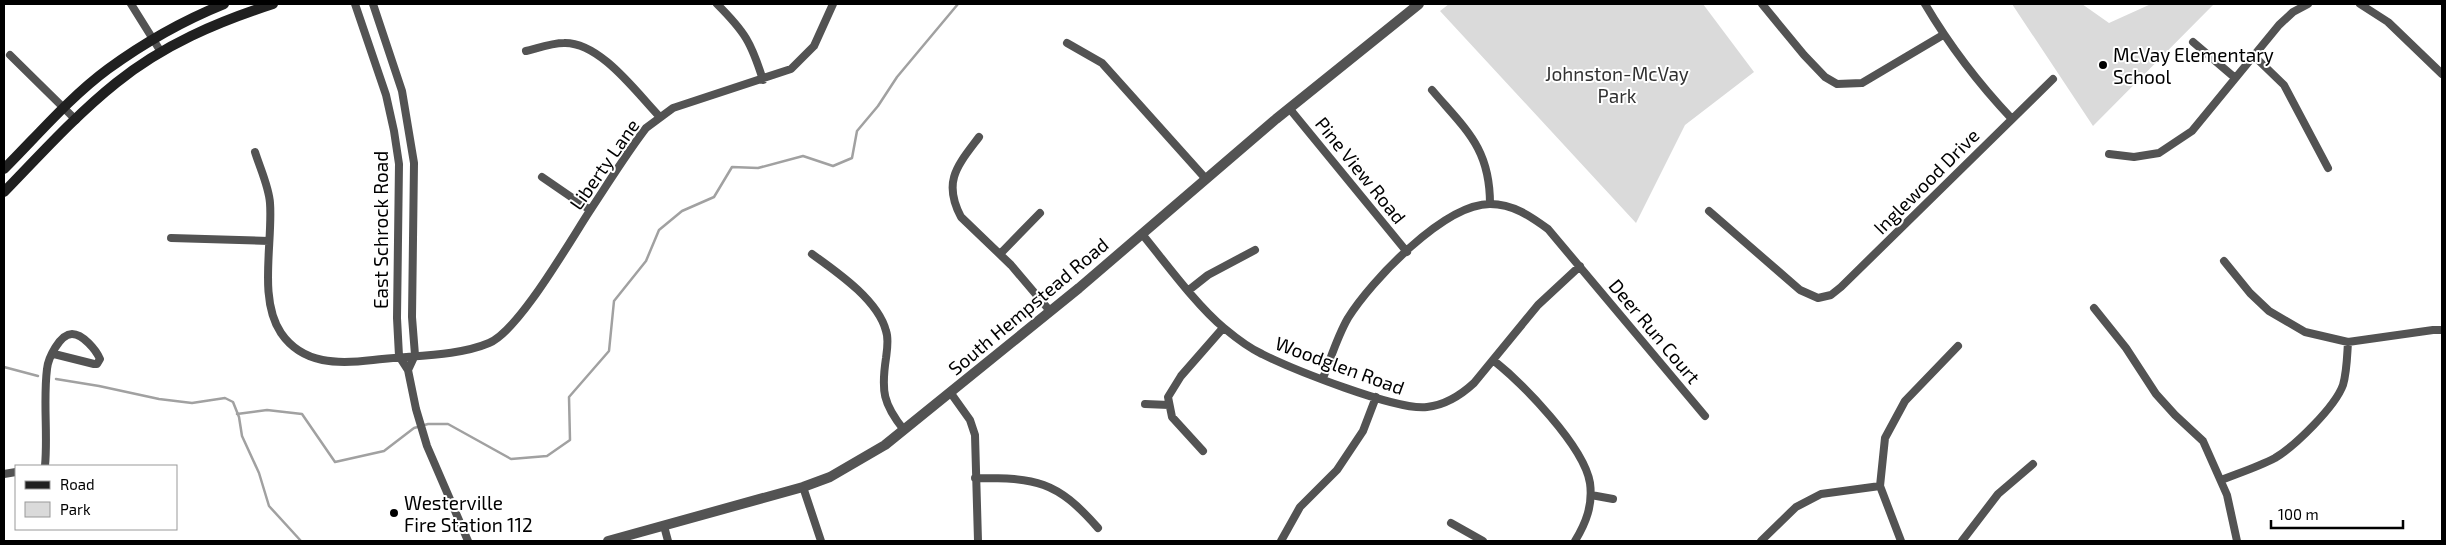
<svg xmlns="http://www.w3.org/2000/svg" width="2446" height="545" font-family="'Exo 2',sans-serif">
<rect width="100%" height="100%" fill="#fff"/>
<path fill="#dadada" d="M1449,4H1703L1754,72L1685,125L1636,223L1440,11Z
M2012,4H2082L2109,23L2151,4H2214L2093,126Z"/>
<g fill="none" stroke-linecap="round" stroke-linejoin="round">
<path stroke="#a1a1a1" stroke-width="2.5" d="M4,367L38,376
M56,379L99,386L159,399L192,403L225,398L233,402L239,417L242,436L259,473L269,506L301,541
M237,414L267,410L302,414L335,462L384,451L414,428L428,424H448L511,459L547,456L570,440L569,397L609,351L614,301L646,261L659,230L682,211L714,197L732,167L758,168L803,156L833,166L852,158L857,131L878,106L897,77L958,4"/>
<path stroke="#535353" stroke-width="8" d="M131,4L161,52
M355,4L386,95L394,131L399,164L397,318L399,356L408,370L416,409L427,446L468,541
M373,4L402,91L414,163L412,317L415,355L408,370
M717,4C745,32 751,42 763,80
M1762,4L1804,55L1825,77L1837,84L1862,83L1943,35
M1925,4C1951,48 1977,82 2012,119
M2360,4L2388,22L2442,74
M2193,42L2234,77
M1067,43L1102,63L1206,179
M526,51C538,48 552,43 564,43C600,42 636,92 659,116
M10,55L76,120
M2253,55L2284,85L2328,168
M1432,90C1466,130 1490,148 1490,204
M1289,108L1407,252
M979,137C958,165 942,181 961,217L1011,265L1050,311
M255,152C260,168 269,187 270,203C273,242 258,299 281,333C303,365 339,364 373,360C409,355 456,357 489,343C519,331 571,239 591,209C609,182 626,154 646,128L673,108L791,69L814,46L833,4
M2109,154L2134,157L2159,153L2192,131L2279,25L2293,12L2308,4
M542,177L590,210
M1709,211L1800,290L1818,298L1831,295L1841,287L2053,79
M1142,234C1165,262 1197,306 1224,328C1236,338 1249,348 1262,354C1292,369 1397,411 1427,407C1446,405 1461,395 1474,383L1538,305L1580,266
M171,238L269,241
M812,254C837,272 878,300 886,331C889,339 887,350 886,358C881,391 883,404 904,430
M1000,254L1040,213
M2224,261L2250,293L2269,311L2305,332L2348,342L2433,330H2442
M1189,290L1208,275L1255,250
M2094,308L2126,348L2156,394L2175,415L2203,441L2227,495L2237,541
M1493,360C1522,383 1584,446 1590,483C1593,505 1586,523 1575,541
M1323,378C1331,358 1337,337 1348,318C1371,281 1444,204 1490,204C1513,204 1530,216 1548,229L1705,416
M950,392L970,420L975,435L978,541
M1145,404L1169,405
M1203,451L1172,417L1168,397L1181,376L1223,328
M45,466C48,434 43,401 47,369C48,358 60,334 72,334C83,334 96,350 100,359L97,364H94L54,354
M4,474L16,472
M975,478C1036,478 1056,480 1098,528
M2221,480C2239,473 2258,467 2275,458C2295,446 2335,407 2343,385C2347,371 2347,357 2348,342
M803,487L821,541
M1591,495L1613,499
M1451,523L1483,541
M664,526L668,541
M1281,541L1300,507L1337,470L1363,431L1376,397
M1761,541L1796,507L1821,494L1880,486
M1901,541L1880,486L1885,438L1905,401L1958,346
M1962,541L1998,494L2033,464"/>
<path stroke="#535353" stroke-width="10" d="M608,541L803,487L830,477L885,445L1079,288L1276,119L1419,4"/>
<path stroke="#202020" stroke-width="10" d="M4,169C37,136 70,97 108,69C145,42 182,21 224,4
M4,192C40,155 76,115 116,83C163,45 217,22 273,4"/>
</g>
<g fill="#000" stroke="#fff" stroke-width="2">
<circle cx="2103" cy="65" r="5"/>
<circle cx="394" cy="513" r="5"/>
</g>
<g text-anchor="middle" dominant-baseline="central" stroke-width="4" stroke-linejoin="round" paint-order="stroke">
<g font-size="19" fill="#000" stroke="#fff" text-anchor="start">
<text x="2113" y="54">McVay Elementary<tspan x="2113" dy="22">School</tspan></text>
<text x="404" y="502">Westerville<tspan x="404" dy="22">Fire Station 112</tspan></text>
</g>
<g font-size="19" fill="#313131" stroke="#fff">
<text x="1617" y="73">Johnston-McVay<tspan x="1617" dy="22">Park</tspan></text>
</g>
<g font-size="19" fill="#000" stroke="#fff">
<text transform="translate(604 164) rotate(-55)">Liberty Lane</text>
<text transform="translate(1361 170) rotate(51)">Pine View Road</text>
<text transform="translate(1926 181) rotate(-45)">Inglewood Drive</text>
<text transform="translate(380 230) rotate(-90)">East Schrock Road</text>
<text transform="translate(1028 306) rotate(-40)">South Hempstead Road</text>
<text transform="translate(1655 331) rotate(50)">Deer Run Court</text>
<text transform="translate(1340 365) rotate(20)">Woodglen Road</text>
</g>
</g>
<rect width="2446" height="545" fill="none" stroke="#000000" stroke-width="10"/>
<rect x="15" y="465" width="162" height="65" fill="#ffffff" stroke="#999999"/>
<rect x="25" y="481" width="25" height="8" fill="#202020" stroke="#999999"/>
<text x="60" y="490" font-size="15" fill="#000000">Road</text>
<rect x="25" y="502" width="25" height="15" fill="#dadada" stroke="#999999"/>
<text x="60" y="515" font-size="15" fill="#000000">Park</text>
<path d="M2271 520v8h132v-8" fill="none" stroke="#000000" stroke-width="2.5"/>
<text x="2278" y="520" font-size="15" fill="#000000" stroke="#ffffff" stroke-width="4" paint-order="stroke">100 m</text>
</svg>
